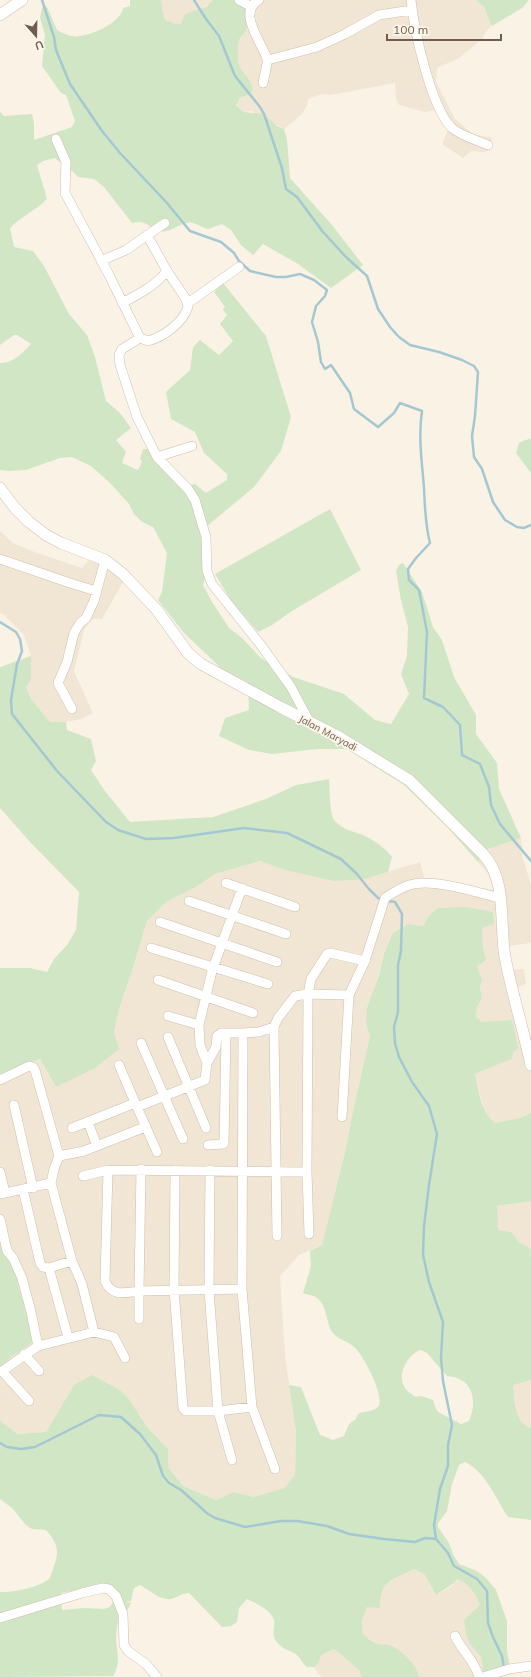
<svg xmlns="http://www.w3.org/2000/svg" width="531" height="1677" font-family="Mulish,sans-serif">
<rect width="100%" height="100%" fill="#faf3e5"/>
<path fill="#f1e6d4" d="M161,0H213V1L200,10L186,14L181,24L170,23L167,21L163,15Z
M243,0H476L484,7L492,26L487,30L482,39L459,58L437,68L436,82L455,119L473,134L492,138L490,150L484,152L471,151L463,158L442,144L448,130L436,110L425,112L399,105L396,98L395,83L331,95L322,94L308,99L307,106L301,115L284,129L252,111L244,112L236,104L240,98L252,93L247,77L240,66L238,59V43L241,36L243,34Z
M0,531L13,543L32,551L82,568L90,559L103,564L123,582L102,619H93L84,630L74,671L93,713L81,719L66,722H50L31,699L26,687L31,680V656L24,635L4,615L0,613Z
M521,838L523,858L531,885V943L508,946L513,970L524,969L526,984L518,987L531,1050V1113L520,1118L495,1123L489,1118L483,1105L475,1074L512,1059L493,1022H482L476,1017L477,1007L482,998L480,988L482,980L477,966L486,960L483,947L482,928L428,917L423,926L408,924L384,954L374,990L366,1024L370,1036L353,1111L345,1152L322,1245L299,1255L280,1276L285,1355L296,1432L295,1475L284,1488L253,1497L234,1492L216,1500L183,1486L168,1467V1449L147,1427L129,1399L74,1385L46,1432L17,1434L0,1420V1367L12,1356L32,1342L14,1269L2,1251L0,1244V1074L40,1059L56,1087L114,1032L119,1009L132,971L147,921L166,902L194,888L215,874L261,861L285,870L365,879L420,862L425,880L493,890L489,875L478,862L488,849Z
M531,1201V1258L529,1247L520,1243L511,1232L498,1230L496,1214L497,1206Z
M531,1380V1428L525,1425L516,1414L513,1384Z
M414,1569L424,1574L436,1595L451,1587L457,1579L464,1581L474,1594L480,1605L470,1644L481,1657L484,1677H420L418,1672L407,1659L397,1649L390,1646L376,1643L363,1634L362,1620L367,1606L380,1608V1595L384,1586L395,1578Z
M334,1649L359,1670L362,1677H322L319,1674L314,1667L319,1662L321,1655Z"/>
<path fill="#d0e6c5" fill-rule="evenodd" d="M130,0H161C164,17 161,23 181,24L185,14L206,7L213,0H243C247,9 250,21 246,30C244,34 240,36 239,41C237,46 238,54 238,59C239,72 255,80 252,93L240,98L236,105L244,112L264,114L277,126L284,129L287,139L290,178L332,225L363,265L331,288L298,264L263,244L253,255L241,245L231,230L222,224L208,229C203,228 198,224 193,223C182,220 171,234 160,231C146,228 150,220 132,223L104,187L94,179L78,177C72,169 62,165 55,158L43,161L37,165L47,199C35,211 22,216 10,228L14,247L33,251L44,266L69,314L87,335L95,357L106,401L120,413L131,428L116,440L126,452L122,463L138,470L142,462L140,459L143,449H150L184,487L195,484L206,493L227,480V474L204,453L195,432L171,419L166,392L190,370L193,347L200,340L219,355L233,341L220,324L227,315L223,310L225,307L214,292L223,283L266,336L291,417L281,451L254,487L206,527L210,562L203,585L212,602L229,628L241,637L261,658L293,677L344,694L375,720L391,724L409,694L401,674L407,656L408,627L401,600L396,571L399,565L403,563L422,592L433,627L442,640L454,677L476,715V734L497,763L499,789L521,838L488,849L478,862L447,827L404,785L347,749H317L272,754L249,750L219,736L225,718L249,710L248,682L222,669L184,633L158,600L162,592L167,553L153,527L142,522L134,514L129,504L110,483L91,466L72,457L60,458L26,470L9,471L0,470V363C12,364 23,353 31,344L17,335H14L0,345V112L4,116L32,114L34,123V140L72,127L75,121L66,95L61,93L42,66L45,35L40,18L42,8L44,5L47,7L57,30C61,32 67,35 71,36C85,39 121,24 123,8L130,6Z
M476,0H529L522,8L492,26L484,7Z
M531,439V473L516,453L519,443L525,440Z
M330,509L361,570L292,611L272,625L258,632L232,602L215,574Z
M31,656V680L26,687L31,699L50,722H66L67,730L91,739L96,761L91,770L105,791L130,822L213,817L266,799L296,785L329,779C330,788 329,814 335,821C342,829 354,832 363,835C374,840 384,847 392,857L388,872L365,879L334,881L285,870L260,861L215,874L194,888L166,902L147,921L132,971L119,1009L114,1032L119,1049L95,1068L56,1087L40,1059L0,1074V968H30L47,972L54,959L67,945L76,930L79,892L31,843L0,808V667Z
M466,907L493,912L494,924L482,928L483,947L486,960L477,966L482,980L480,988L482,998L477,1007L476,1017L482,1022L512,1020L518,1048L513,1052L512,1059L475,1074C479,1091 481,1112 495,1123L520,1118L531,1113V1201L497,1206L498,1230L511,1232L520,1243L529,1247L531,1258V1380L513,1385C515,1400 513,1421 531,1428V1520L508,1517C496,1499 486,1472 465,1462L459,1465L452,1484L447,1511L438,1523V1527L449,1543L453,1554L459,1564L477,1571L486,1578L496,1590L507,1621V1650L511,1674L499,1677H484L481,1657L470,1644L466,1633L464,1620L480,1605C475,1594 469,1583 457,1579C451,1587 444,1589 436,1595L424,1574L414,1569C392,1581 380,1579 380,1608L367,1607L362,1620L363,1634C367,1637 371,1641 376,1643C380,1645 385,1644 389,1645C401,1649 416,1665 420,1677H362L359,1670L334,1649L321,1655L319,1662L314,1667H307C303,1664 301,1659 297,1655C290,1650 281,1649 276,1641C271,1634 275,1628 274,1620C271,1610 256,1603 247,1599L239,1608L237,1622L231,1626L222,1627L189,1593C182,1593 178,1597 171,1599C161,1601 149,1590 140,1585L134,1588L131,1601L126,1602L131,1603L127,1611L118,1620C117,1626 116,1633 116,1639C117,1653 121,1663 113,1676L0,1677V1592C12,1593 41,1587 50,1578C51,1576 52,1571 53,1569C60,1551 58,1544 46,1530L32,1529L26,1525L12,1508L0,1499V1420L17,1434L46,1432L74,1385L92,1375L120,1390L129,1399L147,1427L168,1449V1467L183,1486L216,1500L234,1492L253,1497L284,1488L295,1475L296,1432L289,1385L301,1387L320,1435L333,1440L344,1436L349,1424L356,1419L358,1414C364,1411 373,1412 378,1407C386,1398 363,1354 354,1347C348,1341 339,1340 334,1334C325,1324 328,1306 317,1298C314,1295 307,1295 303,1293L311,1266L310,1251L322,1245L345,1152L353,1111L370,1036L366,1024L367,1008L379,975L384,954L393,933L408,924L423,926L428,917L438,908ZM421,1350L427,1353L447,1376C473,1378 478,1400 469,1421L461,1424L438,1412L436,1409L433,1400L421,1396L416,1397C411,1394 405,1390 403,1384C398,1372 409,1353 421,1350ZM101,1585L118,1594L110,1607L104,1609L84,1608L62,1610L61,1593Z
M0,1244L2,1251L14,1269L31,1331L32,1343L12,1356L0,1367Z"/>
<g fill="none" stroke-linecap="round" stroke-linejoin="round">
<path stroke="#a3c8d3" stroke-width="2.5" d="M42,0L54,37L56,50L70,84L102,131L120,153L167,203L190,231L221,242L234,253L239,261L250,271L276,277H286L300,274L314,280L327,290L325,296L316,306L312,322L318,342L321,362L325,369L331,365L350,393L354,409L378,427L394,413L400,403L422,411C418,437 422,462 424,488C425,507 425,524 430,543L416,558L408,569L409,580L419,590L427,632L424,698L443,707L460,725L462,755L480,764L489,787L491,805L500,824L531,861
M194,0L206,19L219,36L235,76L260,107L264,114L282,168L286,189L297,197L323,232L346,257L367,276L378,309L390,327L399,337L410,345L439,352L462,360L474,366L478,372L475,416L472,436L474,457L482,469L493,502L505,520L517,527L524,528L531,525
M0,622L16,632L20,639L22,651L17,664L11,700L12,714L57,771L106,822L118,830L146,839L174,838L244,828L287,833L341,859L357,874L368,888L378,898L382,899
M387,901L395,902L402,914L401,951L398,965V1012L394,1027L395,1043L399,1057L412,1082L429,1106L437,1134L429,1185L424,1226L423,1255L429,1282L443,1322L441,1358L443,1381L452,1425L448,1445V1466L440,1489L434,1525L436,1539
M0,1443L7,1447L21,1449L35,1447L99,1415L121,1417L140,1434L156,1455L163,1476L169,1483L181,1490L208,1514L215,1518L245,1527L281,1521H297L327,1526L349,1534L384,1539L415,1542L425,1538L436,1539
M436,1539L448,1553L454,1566L477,1579L487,1591L488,1623L493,1637L502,1656L504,1668"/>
<g stroke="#cdbeaf" stroke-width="10">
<path id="minor" d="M239,0L252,7
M259,0C236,12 263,44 267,59C268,62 264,78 263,83
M411,0C414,30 431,108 452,128C461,136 477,140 488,145
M268,60L317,47L345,34L379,15L412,10
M56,139L66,162L65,193L108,273L140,338L122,349L119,355L120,365L137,417L157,457L188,489L195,500L206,537L207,571L212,584L260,644L291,687L310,723
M101,261L126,250L165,223
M122,303C139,294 155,286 167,271
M188,303L239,267
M140,338L148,341C163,337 183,323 188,307L186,299L167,271L147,235
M157,457L192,446
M0,559L70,583L96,591
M72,709L58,683L67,662L74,633L80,623L86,618L94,601L105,560
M226,883L295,907
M189,901L286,934
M160,922L277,962
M151,948L268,984
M158,980L253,1013
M168,1016L199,1025
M168,1037L206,1128
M141,1043L183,1139
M207,1063L200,1045L199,1025L212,971L242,888
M119,1065L137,1107
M0,1080L29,1066L33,1067L35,1070L59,1156
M14,1105L33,1188
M342,1117L349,995L365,961L385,898C393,893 400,888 409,885C434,878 475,892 500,898
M88,1122L97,1146
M72,1128L135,1103
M208,1145L223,1144L224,1143L226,1033
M157,1152L137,1107L205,1080L207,1063L216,1047L217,1036L221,1033H243
M141,1169L139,1291L242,1289
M175,1170L174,1289L183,1408L186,1411H218L252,1407L275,1469
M210,1170L209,1290L218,1411L232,1460
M0,1172L5,1193
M307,1172L309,1234
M83,1176L108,1170
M23,1189L40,1263L43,1267L49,1268L68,1337
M0,1194L51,1183
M0,1219L7,1251L13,1258L22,1278L31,1312L38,1346
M277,1236L274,1027L278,1018L295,996L308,994L349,995
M49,1268L72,1261
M139,1319V1291C124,1293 112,1297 105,1281L108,1170L307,1172L308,994L311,979L327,954L330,953L365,961
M94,1332L82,1284L72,1261L51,1183L54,1169L59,1156L84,1151L145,1127
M24,1354L39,1371
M29,1401L2,1371L38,1346L94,1332L114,1337L125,1358
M252,1407L242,1289L243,1033L259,1032L274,1027
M0,1618L82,1593L103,1588L109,1589L116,1596L123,1614L124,1645L128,1651L146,1664L157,1677
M455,1636C462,1651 475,1661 479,1677
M483,1677L509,1669L531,1666"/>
</g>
<g stroke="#cdbeaf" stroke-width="12">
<path id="tertiary" d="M0,15L22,0
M0,488L15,508L29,522L46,535L61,543L105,560L123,574L157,610L188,653L201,664L280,707L339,737L409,780L483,854C508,881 499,923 505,957C512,993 523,1029 531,1065"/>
</g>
<use href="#minor" stroke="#fff" stroke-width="9"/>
<use href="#tertiary" stroke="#fff" stroke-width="11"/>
</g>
<g text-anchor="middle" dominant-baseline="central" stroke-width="3.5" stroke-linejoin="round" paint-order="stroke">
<g font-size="10" fill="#715c4d" stroke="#fdf7eb">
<text transform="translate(328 733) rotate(28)">Jalan Maryadi</text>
</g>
</g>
<g transform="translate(36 36) rotate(160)" stroke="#fdf7eb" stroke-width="3" paint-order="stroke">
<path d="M0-3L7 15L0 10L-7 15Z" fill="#715c4d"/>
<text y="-6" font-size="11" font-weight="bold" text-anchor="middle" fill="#715c4d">U</text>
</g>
<path d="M387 34v6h114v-6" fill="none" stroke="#715c4d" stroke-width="2"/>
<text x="393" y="34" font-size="12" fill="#715c4d" stroke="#fdf7eb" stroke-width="3" paint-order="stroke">100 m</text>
</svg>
